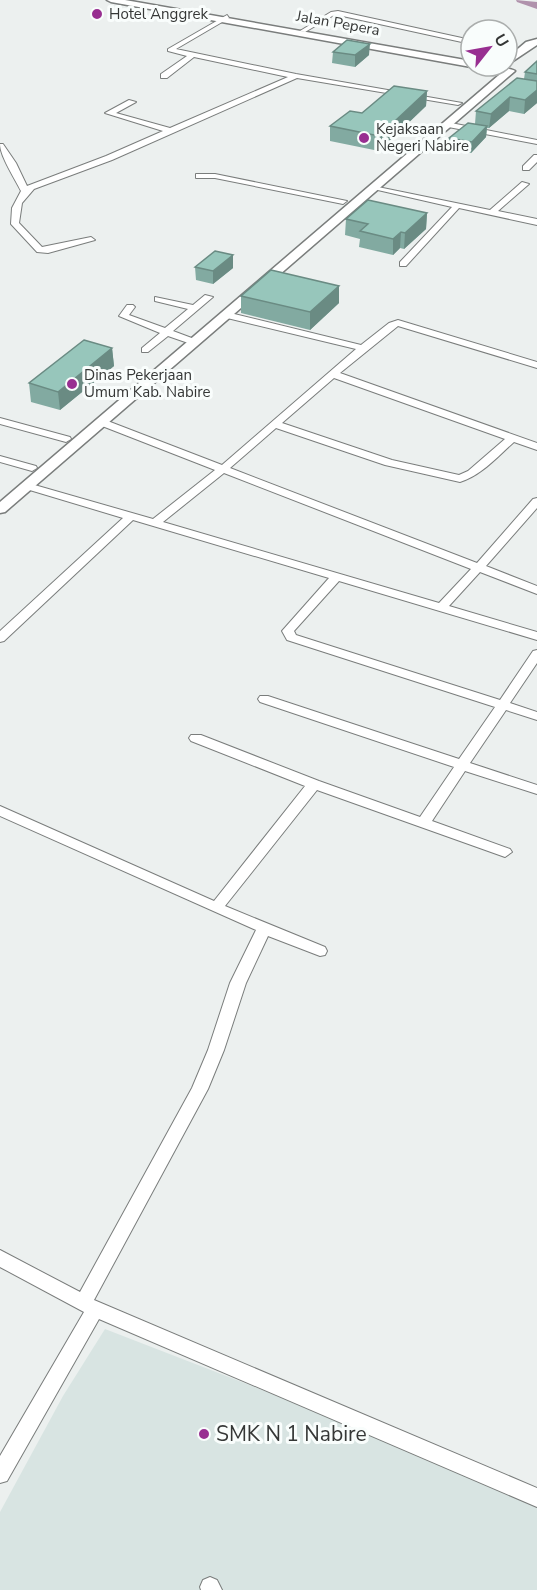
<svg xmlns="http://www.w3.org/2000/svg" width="537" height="1590" font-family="'Nunito Sans',sans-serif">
<rect width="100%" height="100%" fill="#ecf0ef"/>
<path fill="#d8e4e2" d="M105,1329L275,1395L537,1506V1590H0V1512L63,1396Z"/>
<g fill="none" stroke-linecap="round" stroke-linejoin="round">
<path fill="#b092ac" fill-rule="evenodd" d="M516,0L537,2V9L517,2Z"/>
<g stroke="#7a7d7c" stroke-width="2">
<path id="minor" d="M338,11L471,40V44L338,15H334L305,32L300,31L331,12Z
M227,15L229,18L176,49L296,74L462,103L458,105L297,78L112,160L34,189L22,203L19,223L42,247L91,237L95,240L48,253L37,252L11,224L12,208L21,191C15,179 0,156 0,144H3L16,163L27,186L106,156L163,131L105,113L129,100L136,102L116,113L170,128L288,77L194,57L167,78H161V74L187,56L168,51V49Z
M507,49L521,51L522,53L518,55L507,53Z
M446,122L537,140V144L443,126L442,124Z
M534,155H537V162L529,170H523V166Z
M196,174H215L347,201L343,204L215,178H196Z
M522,182L529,184L498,211L537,219V225L459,208L406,266H400V262L452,207L369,188L373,186L490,210Z
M205,295L213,297L173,331L197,340V344L194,345L168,336L148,352H142V348L160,333L119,316L127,305H133L135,307L129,315L165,328L188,309L155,301V297L193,305Z
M226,312L361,345L389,323L398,320L537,362V368L398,326L340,373L537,443V450L514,442C498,456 481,476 460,482L385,465L276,428L230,468L477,563L533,499L537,498V508L486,566L537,586V594L480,572L449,606L537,632V640L339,581L294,631L296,635L500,700L533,651L537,650V663L510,703L537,712V720L506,710L470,763L537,785V794L465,771L432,821L510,849L512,852L505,857L317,790L225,906L325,947L327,951L325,955L320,956L268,936L246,983L224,1050L208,1089L94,1300L537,1488V1507L99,1319L7,1481L0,1483V1456L84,1312L0,1267V1250L80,1292L192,1088L208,1050L230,983L256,930L0,816V806L214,901L305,786L191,741L189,738L191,735H201L319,781L420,817L454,767L260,702L258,699L260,696H268L459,759L495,707L287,640L282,631L329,578L133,520L4,641L0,642V631L123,518L23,488V484H31L153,519L215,470L97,424V420H105L222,465L356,349L223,317L221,315ZM334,378L505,439L468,471L459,475L392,460L282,423ZM224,473L471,569L439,603L163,522Z
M0,418L70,437L71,439L66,442L0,424Z
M0,456L36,466L37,468L32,471L0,462Z
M210,1577L217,1580L222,1590H201L200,1587L203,1580Z"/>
</g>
<g stroke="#7a7d7c" stroke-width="3">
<path id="major" d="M107,0H125L471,61V66H474L471,67L111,2Z
M537,39V45L507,65V58L526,42Z
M482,66C487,66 511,68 515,71L5,512L0,513V502L499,75L484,71Z"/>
</g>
<use href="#minor" fill="#fff" fill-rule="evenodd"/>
<use href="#major" fill="#fff" fill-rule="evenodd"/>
</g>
<path fill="#82aaa1" d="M333,52L369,55L355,67L332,63Z
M537,61V103L524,114L509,111L489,128H487L486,137L471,153L448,149L449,138L475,124L476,111L524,79L525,72Z
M427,91L426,106L379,151L330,141V126L362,113Z
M427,213L426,229L404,249L400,248L393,255L359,247L360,239L345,235L346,219Z
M233,255V268L213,284L196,280L195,267Z
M339,286V303L310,330L241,313V296Z
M112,348L114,366L60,410L31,402L29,383Z"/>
<path fill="#6a8b83" d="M370,44L369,55L355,67V55Z
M537,90V103L524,114L525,100Z
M427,91L426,106L379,151V136Z
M510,97L509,111L489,128L491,114Z
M487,126L486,137L471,153L472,142Z
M427,213L426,229L404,249L405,233Z
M401,232L400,248L393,255V239Z
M233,255V268L213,284V271Z
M339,286V303L310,330V312Z
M112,348L114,366L60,410L58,392Z"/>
<path fill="#97c6bb" stroke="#6a8b83" stroke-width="1.5" d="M347,40L370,44L355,55L333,52Z
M537,61V74L525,72Z
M517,78L537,81V90L525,100L510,97L491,114L476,111Z
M394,86L427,91L379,136L330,126L350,111L362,113Z
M468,123L487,126L472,142L449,138Z
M368,200L427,213L405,233L401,232L393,239L360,231L368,224L346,219Z
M215,251L233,255L213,271L195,267Z
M271,270L339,286L310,312L241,296Z
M84,340L112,348L58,392L29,383Z"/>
<g fill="#982f91" stroke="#f9fdfc" stroke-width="2">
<circle cx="97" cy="14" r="6"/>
<circle cx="364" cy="138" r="6"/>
<circle cx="72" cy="384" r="6"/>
<circle cx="204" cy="1434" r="6"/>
</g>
<g text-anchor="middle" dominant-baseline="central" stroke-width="6" stroke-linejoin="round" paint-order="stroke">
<g font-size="15" fill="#353736" stroke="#f9fdfc" text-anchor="start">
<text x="109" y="14">Hotel Anggrek</text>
<text x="376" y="129">Kejaksaan<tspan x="376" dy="17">Negeri Nabire</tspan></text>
<text x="84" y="375">Dinas Pekerjaan<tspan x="84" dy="17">Umum Kab. Nabire</tspan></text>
</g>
<g font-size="15" fill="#353736" stroke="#f9fdfc">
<text transform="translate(338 23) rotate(10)">Jalan Pepera</text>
</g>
<g font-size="21" fill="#353736" stroke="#f9fdfc" text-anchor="start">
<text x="216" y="1434">SMK N 1 Nabire</text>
</g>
</g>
<g transform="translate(489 48) rotate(59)"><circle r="28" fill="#f9fdfc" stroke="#abaead" stroke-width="1.5"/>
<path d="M0-4.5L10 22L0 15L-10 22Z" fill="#982f91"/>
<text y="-9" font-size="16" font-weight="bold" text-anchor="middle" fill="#353736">U</text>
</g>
</svg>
